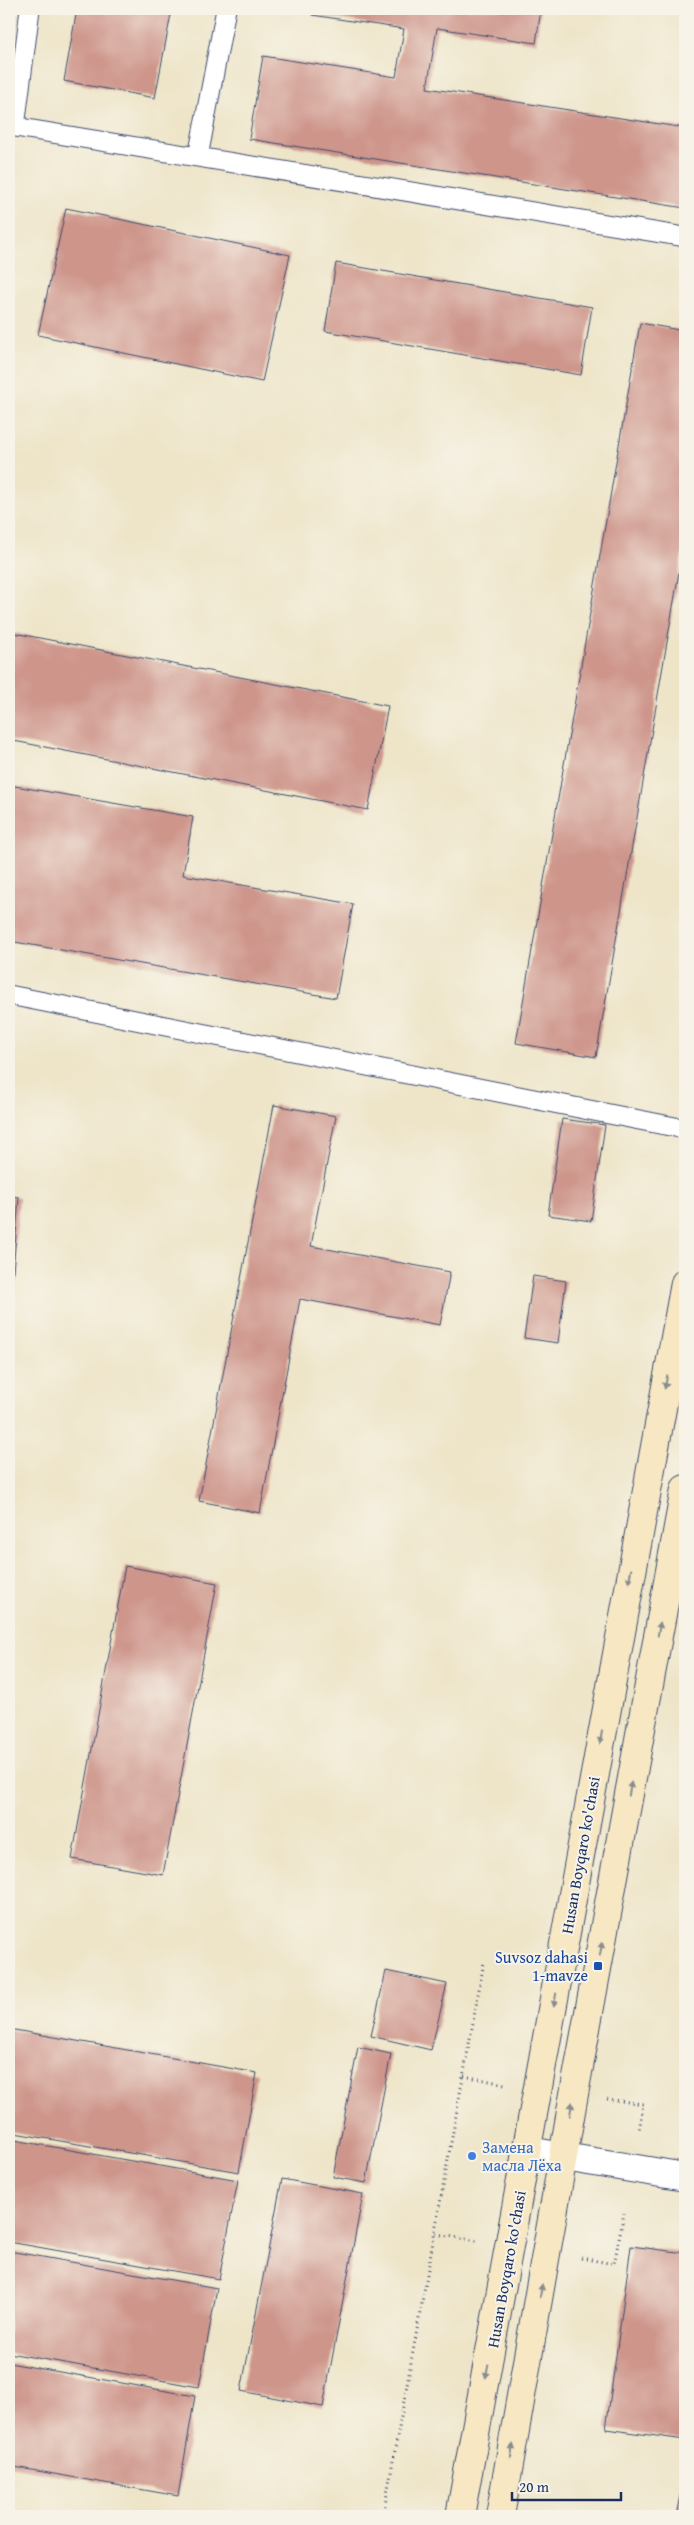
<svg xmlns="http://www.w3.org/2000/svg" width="694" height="2525" font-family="'Gentium Book Plus',serif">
<rect width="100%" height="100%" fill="#f7f3e8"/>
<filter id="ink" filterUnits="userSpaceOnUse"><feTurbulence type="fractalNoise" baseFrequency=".02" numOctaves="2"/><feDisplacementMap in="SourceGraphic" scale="10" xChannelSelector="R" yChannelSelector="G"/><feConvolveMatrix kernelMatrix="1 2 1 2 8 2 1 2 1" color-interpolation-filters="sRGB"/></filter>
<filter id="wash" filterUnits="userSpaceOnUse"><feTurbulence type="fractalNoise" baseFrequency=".0096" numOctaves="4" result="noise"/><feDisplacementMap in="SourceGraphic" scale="20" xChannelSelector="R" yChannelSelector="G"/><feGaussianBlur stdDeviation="1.12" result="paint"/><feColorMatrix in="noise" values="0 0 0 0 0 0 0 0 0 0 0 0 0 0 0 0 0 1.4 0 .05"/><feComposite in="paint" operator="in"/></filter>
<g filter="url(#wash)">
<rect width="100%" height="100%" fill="#eee5c9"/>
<g id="blocks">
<path fill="#ce958b" d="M77,9H172L155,98L64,81Z
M313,9H541L536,43L437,28L427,88L685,128V208L249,139L263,56L396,77L404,29L312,15Z
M66,208L290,255L262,382L38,335Z
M336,263L592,307L581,375L325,331Z
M640,323L685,331V537L596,1057L516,1043Z
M9,632L388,706L368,810L9,740Z
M9,785L193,817L183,875L353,904L336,998L9,941Z
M274,1105L336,1116L311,1246L450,1272L440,1325L300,1299L260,1513L199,1501Z
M562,1119L605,1125L591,1221L548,1215Z
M9,1196L19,1197L10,1310H9Z
M533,1276L566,1281L558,1343L524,1338Z
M125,1566L217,1583L163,1875L72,1859Z
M386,1971L447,1984L431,2050L371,2036Z
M9,2029L257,2073L239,2172L9,2132Z
M358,2047L391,2054L366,2183L333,2177Z
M9,2139L238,2180L219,2279L9,2242Z
M282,2179L363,2194L323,2407L241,2391Z
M631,2246L685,2253V2440L606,2429Z
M9,2251L217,2288L199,2387L9,2353Z
M9,2363L195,2396L178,2496L9,2466Z
M683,2485H685V2516H677Z"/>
</g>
</g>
<g filter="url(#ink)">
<use href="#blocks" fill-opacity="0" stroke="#3b4a6e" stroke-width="1"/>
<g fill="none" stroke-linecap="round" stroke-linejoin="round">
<g stroke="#3b4a6e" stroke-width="21">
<path id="service" d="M9,126L685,237
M15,127L30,9
M198,157L226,9
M9,995L685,1129"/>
</g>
<g stroke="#3b4a6e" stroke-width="30">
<path id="tertiary" d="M528,2151L685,2177"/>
</g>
<g stroke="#3b4a6e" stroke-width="30">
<path id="secondary" d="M460,2516C537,2106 607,1693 685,1283
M500,2516L574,2094L685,1489"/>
</g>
<path stroke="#3b4a6e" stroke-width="3" stroke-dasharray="1 4" stroke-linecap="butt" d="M464,2076L505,2084
M607,2099L643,2104L639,2132
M436,2234L477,2241
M581,2258L614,2264L624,2213
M383,2516L484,1962"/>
<use href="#service" stroke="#fff" stroke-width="19"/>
<use href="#tertiary" stroke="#fff" stroke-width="28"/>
<use href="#secondary" stroke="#f7e8c3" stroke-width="28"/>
</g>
<defs><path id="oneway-solid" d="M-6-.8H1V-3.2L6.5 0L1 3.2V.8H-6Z" transform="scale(1.25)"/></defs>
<g fill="#898c90">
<use href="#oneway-solid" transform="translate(666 1382) rotate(101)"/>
<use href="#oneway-solid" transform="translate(630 1576) rotate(100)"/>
<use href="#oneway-solid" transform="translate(659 1629) rotate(-80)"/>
<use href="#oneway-solid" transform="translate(601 1737) rotate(100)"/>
<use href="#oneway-solid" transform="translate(630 1789) rotate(-80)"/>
<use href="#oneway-solid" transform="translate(601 1949) rotate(-80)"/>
<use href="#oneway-solid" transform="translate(555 2000) rotate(100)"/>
<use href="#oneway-solid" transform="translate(571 2109) rotate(-80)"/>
<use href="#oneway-solid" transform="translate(541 2291) rotate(-81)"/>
<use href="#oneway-solid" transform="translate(487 2371) rotate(101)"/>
<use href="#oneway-solid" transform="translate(512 2451) rotate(-80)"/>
</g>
</g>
<rect fill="#1a4fb4" stroke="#f7f3e8" stroke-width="2" x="593" y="1961" width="10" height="10" rx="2.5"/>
<circle fill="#3f7fe0" stroke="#f7f3e8" stroke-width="2" cx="472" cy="2156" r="5"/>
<g text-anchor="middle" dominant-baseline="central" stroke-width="4" stroke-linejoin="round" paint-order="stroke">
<g font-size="16" fill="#1b2f5e" stroke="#f7f3e8">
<text transform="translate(580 1855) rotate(-80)">Husan Boyqaro ko'chasi</text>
<text transform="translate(506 2269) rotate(-80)">Husan Boyqaro ko'chasi</text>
</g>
<g font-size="16" fill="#164399" stroke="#f7f3e8" text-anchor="end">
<text x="588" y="1957">Suvsoz dahasi<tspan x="588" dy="18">1-mavze</tspan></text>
</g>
<g font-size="16" fill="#366cbe" stroke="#f7f3e8" text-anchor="start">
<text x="482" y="2147">Замена<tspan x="482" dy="18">масла Лёха</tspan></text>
</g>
</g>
<rect width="694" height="2525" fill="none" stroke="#f7f3e8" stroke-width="30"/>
<path d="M512 2492v8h109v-8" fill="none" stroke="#1b2f5e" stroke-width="2.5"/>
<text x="519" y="2492" font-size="15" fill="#1b2f5e" stroke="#f7f3e8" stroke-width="4" paint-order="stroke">20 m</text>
</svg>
